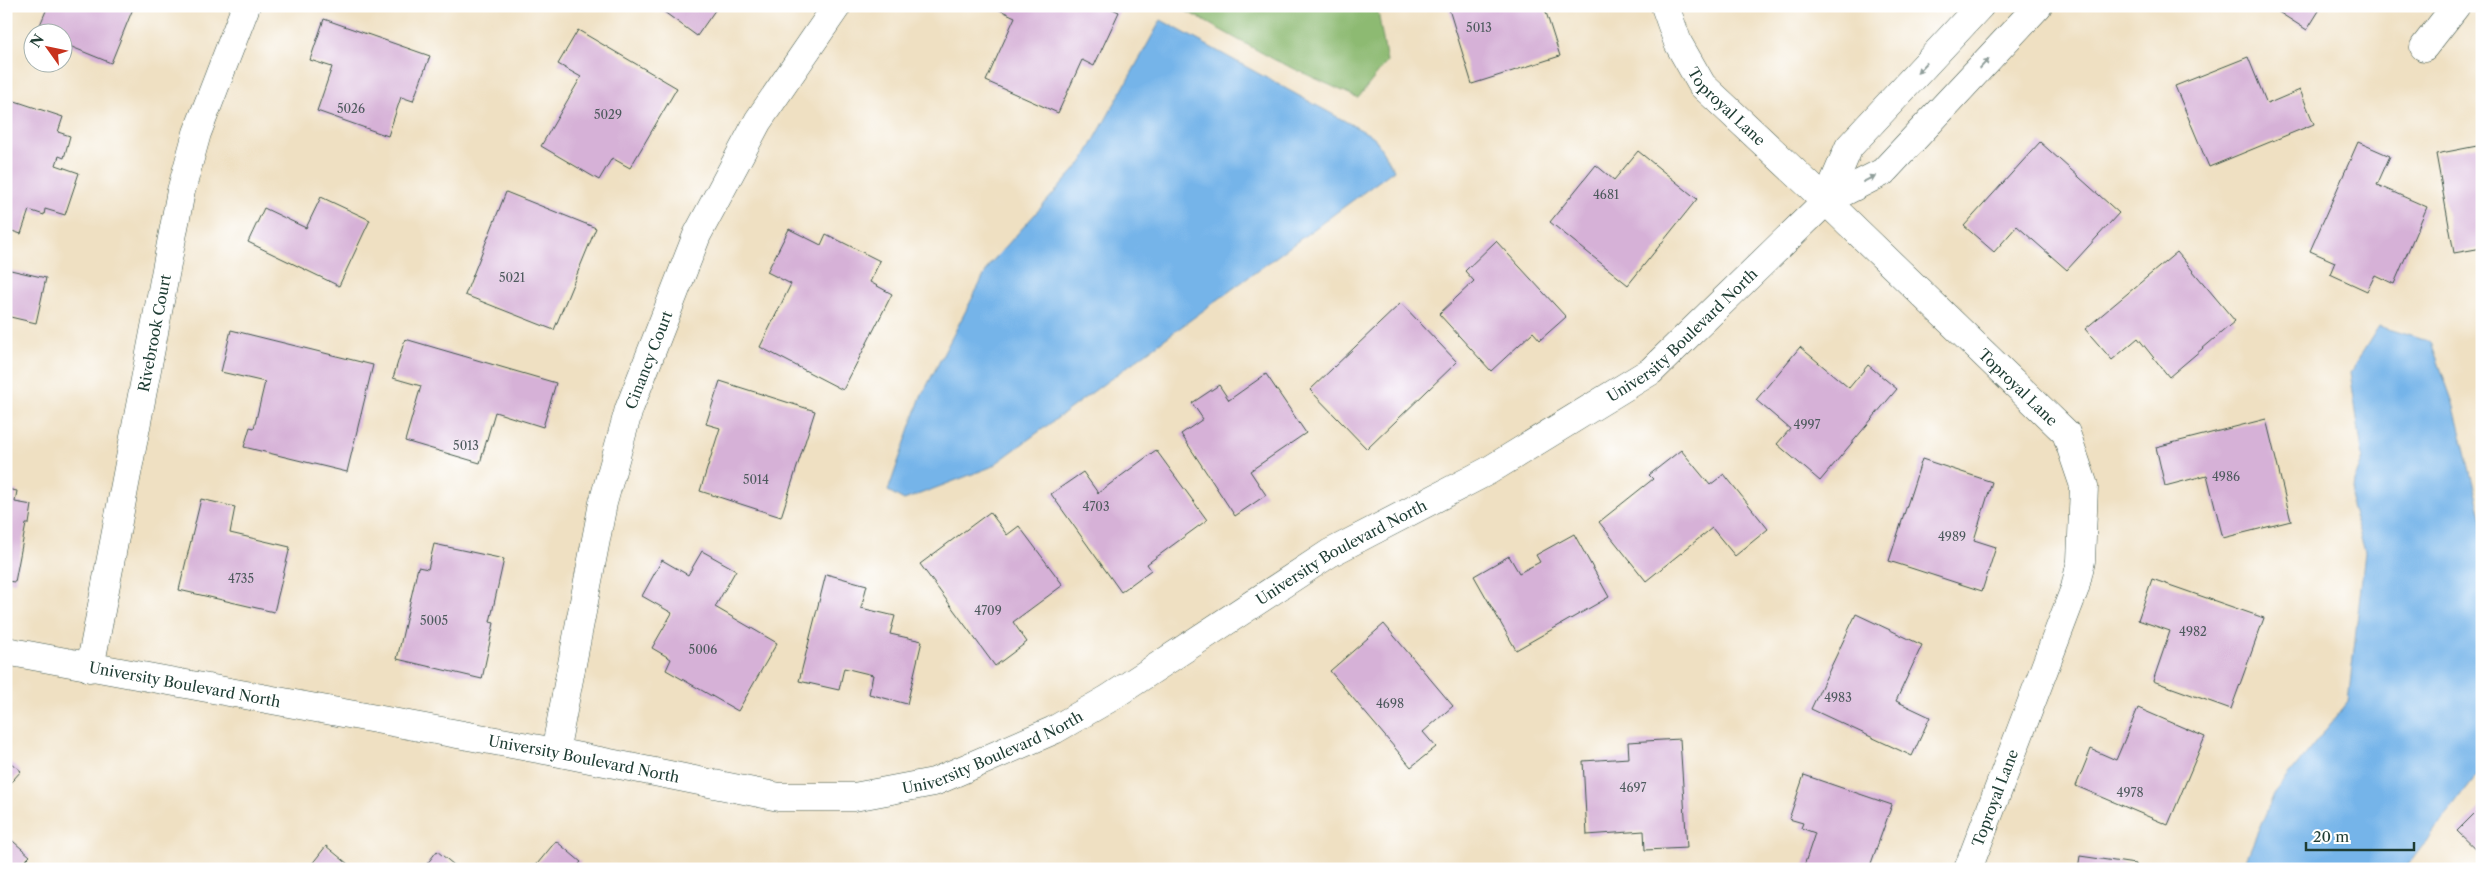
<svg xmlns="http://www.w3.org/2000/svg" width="2488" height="875" font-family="'Libre Caslon Text',serif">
<rect width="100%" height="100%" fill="#fff"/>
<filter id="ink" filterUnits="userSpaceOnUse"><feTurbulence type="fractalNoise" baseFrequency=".02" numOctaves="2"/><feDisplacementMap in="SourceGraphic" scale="10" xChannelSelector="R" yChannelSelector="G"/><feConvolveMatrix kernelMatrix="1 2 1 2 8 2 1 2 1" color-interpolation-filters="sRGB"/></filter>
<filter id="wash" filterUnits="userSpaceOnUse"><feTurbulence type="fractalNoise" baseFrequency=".0096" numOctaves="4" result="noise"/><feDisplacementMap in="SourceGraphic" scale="20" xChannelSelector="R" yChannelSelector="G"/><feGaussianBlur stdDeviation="1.12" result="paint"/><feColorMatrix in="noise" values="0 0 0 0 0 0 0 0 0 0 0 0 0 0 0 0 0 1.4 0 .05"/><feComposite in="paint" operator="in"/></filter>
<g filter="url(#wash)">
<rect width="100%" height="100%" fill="#efe0c2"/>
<path fill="#8dba72" stroke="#567c53" d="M1177,6H1377L1387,62L1358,98L1275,60Z"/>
<path fill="#75b4e9" stroke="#4a788e" d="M1161,20L1374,137L1394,170L991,467L904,500L888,491L920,399L990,264L1082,162Z
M2379,326L2431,342L2453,403L2482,520V768L2405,869H2242L2274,794L2348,702L2365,551L2351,507L2354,481L2363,458L2350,372Z"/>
<g id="blocks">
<path fill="#d6b1d7" d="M48,6H134L111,63L62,43V32H37Z
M656,6H718L697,36Z
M991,6H1106L1119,12L1094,66L1082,60L1058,113L986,81L1015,17Z
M1448,6H1544L1560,56L1472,84Z
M2269,6H2322L2307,30Z
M324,19L430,56L413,101L401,97L388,136L317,111L332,67L310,60Z
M578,30L677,88L630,168L612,158L599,180L541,146L581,77L558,64Z
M2248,57L2267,104L2300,90L2314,124L2209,167L2175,86Z
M6,98L63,117L58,132L70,136L64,158L59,156L56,165L79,173L65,215L45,209L44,215L29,210L21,234L6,229Z
M2040,142L2119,213L2067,270L2017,226L1994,252L1964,226Z
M2358,142L2390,156L2377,185L2427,207L2394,284L2375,275L2367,291L2330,274L2335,262L2310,251Z
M2477,146L2482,164V248L2454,253L2436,154Z
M1638,151L1697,199L1628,285L1550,222L1596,165L1614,180Z
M506,192L596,228L554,330L465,295Z
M321,197L370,220L339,286L248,242L264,208L306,228Z
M789,229L821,245L826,234L880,261L870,282L892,294L843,390L760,347L791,284L767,272Z
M1496,241L1566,317L1540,340L1533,332L1491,371L1439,314L1474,281L1465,271Z
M2177,252L2235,321L2169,377L2138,338L2112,360L2085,329Z
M6,269L46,278L36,323L6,316Z
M1401,303L1457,362L1367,449L1310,390Z
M231,330L373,365L347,472L244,447L250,427L254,428L265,382L221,372Z
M405,339L556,383L543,427L495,412L480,463L405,441L421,386L393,378Z
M1800,347L1849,388L1868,365L1897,389L1820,481L1777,444L1790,429L1756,400Z
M1266,374L1306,433L1250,471L1266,495L1235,516L1181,434L1203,419L1192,403L1219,385L1229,400Z
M720,381L815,411L781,517L700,491L720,428L706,424Z
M2266,419L2291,521L2223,538L2207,475L2165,486L2156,447Z
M1156,450L1207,520L1147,564L1151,570L1121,592L1051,494L1083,472L1098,493Z
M1681,450L1710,485L1724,474L1768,529L1735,556L1712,528L1646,581L1599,522L1653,479L1649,475Z
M1922,459L1992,482L1974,540L1996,547L1982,591L1889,561Z
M6,489L17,491L15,502L32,505L29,524H26L15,582L6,581Z
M201,499L235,507L230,533L290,547L274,612L179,590Z
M990,512L1007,535L1019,526L1063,585L1013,622L1027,642L995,666L920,564Z
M1574,534L1609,597L1516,650L1474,576L1509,556L1519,573L1540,562L1536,555Z
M434,544L504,559L490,622L494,623L482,679L397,659L418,567L428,569Z
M702,551L736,570L715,607L777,643L738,711L666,670L671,659L652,648L672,613L642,596L662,560L688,575Z
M826,574L867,585L861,608L895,616L890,634L922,641L907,704L869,694L873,675L844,668L839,690L799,681Z
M2152,579L2264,618L2231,709L2153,681L2170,631L2138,620Z
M1856,614L1922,645L1896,701L1930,717L1912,756L1811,709Z
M1384,624L1453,706L1423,732L1436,747L1411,767L1330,671Z
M2138,708L2205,737L2168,825L2076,786L2091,749L2116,760Z
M1680,739L1687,848L1645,850L1644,831L1587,835L1583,761L1629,758L1628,742Z
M6,759L21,771L6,788Z
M1804,775L1892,805L1869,869H1803L1815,833L1801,828L1803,823L1789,819Z
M2482,806V855L2457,831Z
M6,835L30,856L19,867L21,869H6Z
M556,841L581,862L575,869H533Z
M326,846L354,869H308Z
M437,851L459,869H423Z
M2080,856L2135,864V869H2078Z"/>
</g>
</g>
<g filter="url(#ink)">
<use href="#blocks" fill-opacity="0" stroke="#3e5549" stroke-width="1"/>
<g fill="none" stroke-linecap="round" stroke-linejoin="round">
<g stroke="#3e5549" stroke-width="29">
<g id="minor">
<path id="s1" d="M1665,6L1678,43L1702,85L1826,201L2066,433L2084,486L2081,561L2075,588L1968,869"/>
<path d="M2424,47L2456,6"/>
<path d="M1826,201L1849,147L1980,6"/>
<path id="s2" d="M6,651L555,752L779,797H854L934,782L1054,730L1108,699L1330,553L1488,471L1651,371L1826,201L1883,172L2038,6"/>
<path id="s3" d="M90,668L181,191L197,133L246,6"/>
<path id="s4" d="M555,752L603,503L629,409L697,235L758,121L837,6"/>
</g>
</g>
<use href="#minor" stroke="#fff" stroke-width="28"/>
</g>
<defs><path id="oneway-solid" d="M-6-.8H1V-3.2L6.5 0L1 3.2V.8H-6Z" transform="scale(1.25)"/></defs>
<g fill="#8f9e9a">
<use href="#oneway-solid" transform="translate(1984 64) rotate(-47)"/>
<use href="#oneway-solid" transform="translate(1922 68) rotate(133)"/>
<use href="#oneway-solid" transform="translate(1869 179) rotate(-27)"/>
</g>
</g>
<g text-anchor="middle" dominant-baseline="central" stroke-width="4.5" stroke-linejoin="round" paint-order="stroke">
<g font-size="12" fill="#4d5a5d">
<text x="1479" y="27">5013</text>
<text x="351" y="108">5026</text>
<text x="608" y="114">5029</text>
<text x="1606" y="194">4681</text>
<text x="512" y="277">5021</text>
<text x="1807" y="424">4997</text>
<text x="466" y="445">5013</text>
<text x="2226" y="476">4986</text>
<text x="756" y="479">5014</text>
<text x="1096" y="506">4703</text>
<text x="1952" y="536">4989</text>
<text x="241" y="578">4735</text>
<text x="988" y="610">4709</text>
<text x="434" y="620">5005</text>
<text x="2193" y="631">4982</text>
<text x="703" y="649">5006</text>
<text x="1838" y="697">4983</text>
<text x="1390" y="703">4698</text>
<text x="1633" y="787">4697</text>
<text x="2130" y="792">4978</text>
</g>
<g font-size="15" fill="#1f3d34" stroke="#fff">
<text stroke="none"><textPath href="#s1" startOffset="120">Toproyal Lane</textPath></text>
<text stroke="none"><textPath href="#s3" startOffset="341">Rivebrook Court</textPath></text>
<text stroke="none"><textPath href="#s2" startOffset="1818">University Boulevard North</textPath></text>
<text stroke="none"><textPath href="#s4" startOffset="404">Cinancy Court</textPath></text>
<text stroke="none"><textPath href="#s1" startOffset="525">Toproyal Lane</textPath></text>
<text stroke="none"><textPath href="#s2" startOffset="1412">University Boulevard North</textPath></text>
<text stroke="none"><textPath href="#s2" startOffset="182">University Boulevard North</textPath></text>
<text stroke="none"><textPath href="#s2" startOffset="1008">University Boulevard North</textPath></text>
<text stroke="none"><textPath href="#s2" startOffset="588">University Boulevard North</textPath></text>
<text transform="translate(1995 798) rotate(-69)">Toproyal Lane</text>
</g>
</g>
<rect width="2488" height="875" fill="none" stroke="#fff" stroke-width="25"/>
<g transform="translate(48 48) rotate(303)"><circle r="24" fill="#ffffff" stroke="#a5b1ae"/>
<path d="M0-4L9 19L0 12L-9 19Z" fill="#c8321e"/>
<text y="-8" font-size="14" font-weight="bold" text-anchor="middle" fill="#1f3d34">N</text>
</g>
<path d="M2306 842v8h108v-8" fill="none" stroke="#1f3d34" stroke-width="2.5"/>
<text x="2313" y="842" font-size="15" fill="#1f3d34" stroke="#ffffff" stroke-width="4" paint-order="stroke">20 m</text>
</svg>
